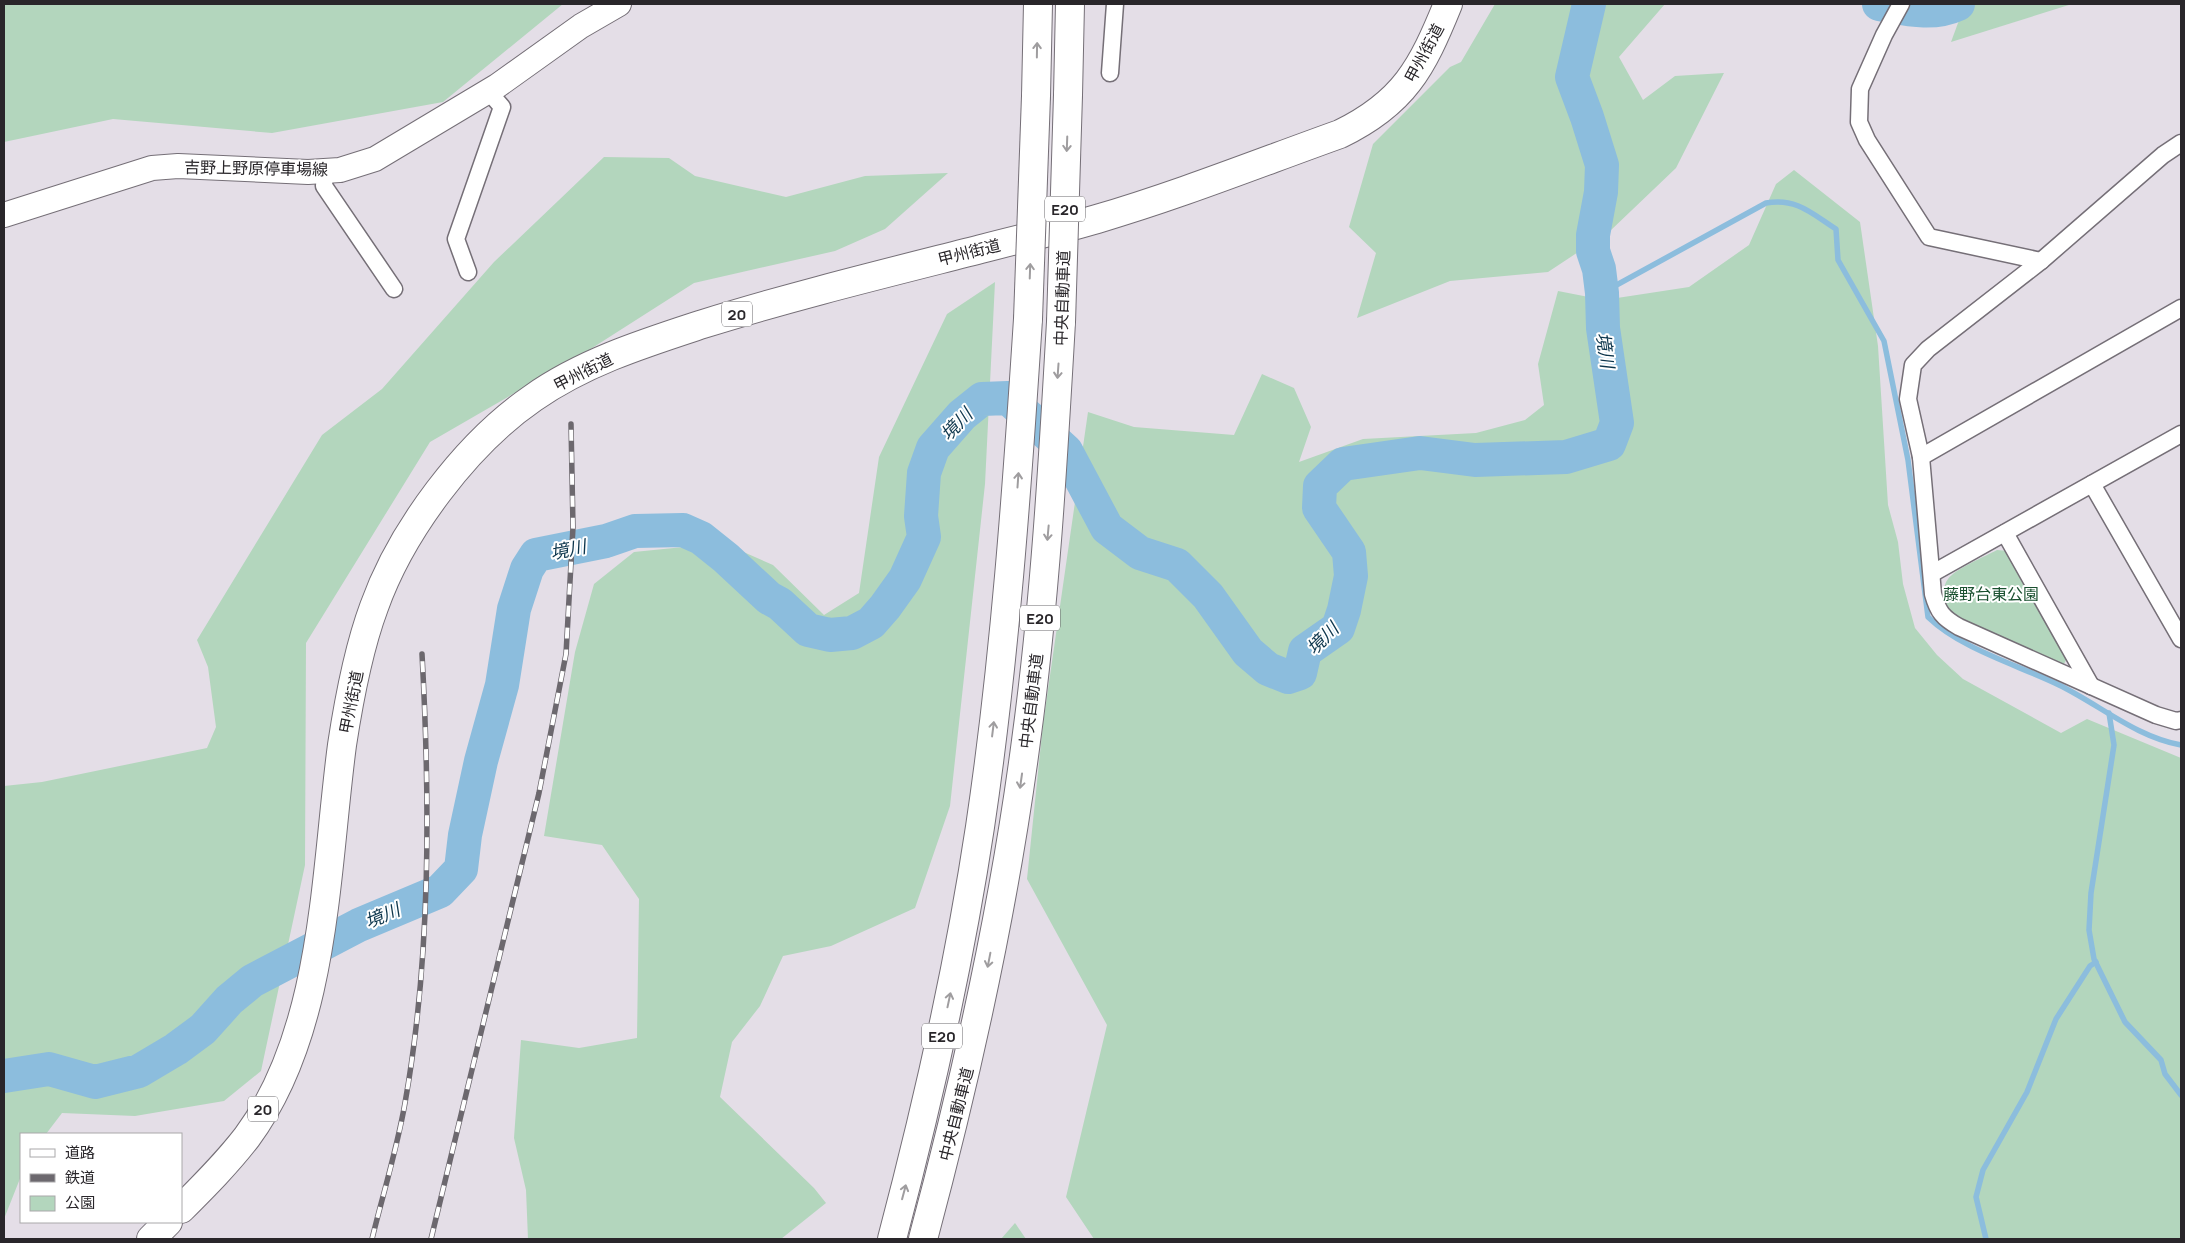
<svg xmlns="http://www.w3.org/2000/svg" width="2185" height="1243" viewBox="0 0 2185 1243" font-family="Manrope,'Noto Sans JP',sans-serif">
<rect width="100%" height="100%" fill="#e4dee7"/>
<g fill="#b3d6bd">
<path d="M 4,4 L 563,4 L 443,102 L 272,133 L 113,119 L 4,142 Z"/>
<path d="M 1495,4 L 1665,4 L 1619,57 L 1643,100 L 1675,76 L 1724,73 L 1676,168 L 1610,231 L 1548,272 L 1450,281 L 1357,318 L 1376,253 L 1349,227 L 1373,144 L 1450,67 L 1461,62 Z"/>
<path d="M 1965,4 L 2072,4 L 1951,42 Z"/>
<path d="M 604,157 L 669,158 L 695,176 L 786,197 L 865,176 L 948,173 L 885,229 L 835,251 L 694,283 L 589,350 L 430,442 L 306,643 L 305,865 L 261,1071 L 224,1101 L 135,1116 L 62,1113 L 46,1134 L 21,1134 L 21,1176 L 4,1219 L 4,786 L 42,782 L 207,748 L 216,727 L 208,667 L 197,640 L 322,435 L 382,389 L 494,262 Z"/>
<path d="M 1794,170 L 1860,222 L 1878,346 L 1888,505 L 1898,542 L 1903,584 L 1915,628 L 1937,655 L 1963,679 L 2061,733 L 2087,719 L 2181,758 L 2181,1239 L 1094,1239 L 1066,1197 L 1107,1025 L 1027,879 L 1043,724 L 1088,412 L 1134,427 L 1234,435 L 1262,374 L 1294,388 L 1311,427 L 1299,462 L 1363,439 L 1476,433 L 1525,420 L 1544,405 L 1538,364 L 1558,291 L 1604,300 L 1689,287 L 1749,245 L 1776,184 Z"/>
<path d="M 995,282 L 985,484 L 950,806 L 915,908 L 831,946 L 783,956 L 760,1006 L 732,1042 L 720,1097 L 814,1188 L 826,1203 L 781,1239 L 528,1239 L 526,1190 L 514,1138 L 521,1040 L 579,1048 L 637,1038 L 639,899 L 602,845 L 544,836 L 575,652 L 594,584 L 634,552 L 723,543 L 773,565 L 824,615 L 859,593 L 879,457 L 947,314 Z"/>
<path d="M 1997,550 L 2008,551 L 2068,656 L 2064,664 C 2043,655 1961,626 1950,611 C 1943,602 1941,588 1948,579 C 1955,569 1986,556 1997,550 Z"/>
<path d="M 1015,1223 L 1026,1239 L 1001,1239 Z"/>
</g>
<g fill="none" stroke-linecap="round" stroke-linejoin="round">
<g stroke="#8cbddd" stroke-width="5.5">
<path d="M 1602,293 L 1766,203 C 1797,198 1811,213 1836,229 L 1838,260 L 1884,341 L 1908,460 L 1928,617 C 1961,649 2018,665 2059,685 C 2100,705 2136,737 2181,745"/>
<path d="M 2109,713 L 2114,745 L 2091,893 L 2089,930 L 2094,959 L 2125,1022 L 2161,1060 L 2165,1074 L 2181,1095"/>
<path d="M 1986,1239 L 1976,1197 L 1983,1170 L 2027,1092 L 2056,1019 L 2090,966 L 2096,962"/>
</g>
<g stroke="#8cbddd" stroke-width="34">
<path d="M 1879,4 C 1907,9 1932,16 1958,4"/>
<path d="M 4,1076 L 49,1069 L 95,1082 L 139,1071 L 176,1049 L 203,1029 L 229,1000 L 252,981 L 359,925 L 440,891 L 461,869 L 465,835 L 481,761 L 502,685 L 514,609 L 527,569 L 536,555 L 606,541 L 635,531 L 683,530 L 701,538 L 726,558 L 769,598 L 780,604 L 808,630 L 830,635 L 852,633 L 871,623 L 885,607 L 905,579 L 924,537 L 921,516 L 924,473 L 933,448 L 962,415 L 982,399 L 1008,398 L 1066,451 L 1107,528 L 1140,553 L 1177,565 L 1208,596 L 1248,652 L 1268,669 L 1288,677 L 1300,673 L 1305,651 L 1338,628 L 1344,610 L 1351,576 L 1349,552 L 1319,508 L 1320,486 L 1343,464 L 1420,453 L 1475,460 L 1566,457 L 1609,444 L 1617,423 L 1603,328 L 1602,293 L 1599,269 L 1593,251 L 1593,235 L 1601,192 L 1602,165 L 1587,117 L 1572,77 L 1589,4"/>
</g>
<g stroke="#756f77" stroke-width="19">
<g id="minor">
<path d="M 1901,4 L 1884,35 L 1860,89 L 1859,122 L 1867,140 L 1929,237 L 2041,261"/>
<path d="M 1110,73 L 1115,4"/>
<path d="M 2181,143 L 2163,155 L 2041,261 L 1928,349 L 1913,365 L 1908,399 L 1921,457 L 1933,594 C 1938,612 1943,618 1959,627 L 2156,715 L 2176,721 L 2181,720"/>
<path d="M 325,171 L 324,186 L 394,289"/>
<path d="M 468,272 L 456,239 L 502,107 L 489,92"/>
<path d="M 1921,457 L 2181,308"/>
<path d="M 2092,484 L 2181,639"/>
<path d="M 2005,533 L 2091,686"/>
<path d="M 1933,573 L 2181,434"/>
</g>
</g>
<g stroke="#756f77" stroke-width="26">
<path id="secondary" d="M 4,215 L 152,168 L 178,166 L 308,172 L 340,170 L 375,159 L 497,86 L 581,26 L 619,4"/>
</g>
<g stroke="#756f77" stroke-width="30">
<g id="trunk">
<path d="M 181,1209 C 204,1186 227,1163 247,1137 C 326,1030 325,873 342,745 C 349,699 358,650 374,607 C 401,531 466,444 533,398 C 584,362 645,343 703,324 C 796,295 891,272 985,248 C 1023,238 1060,230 1097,219 C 1179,195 1259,163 1340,134 C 1404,103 1422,68 1448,4"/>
<path d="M 151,1239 L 168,1222"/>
</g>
</g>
<g stroke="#756f77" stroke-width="30">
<g id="motorway">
<path d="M 1068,95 L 1070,4"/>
<path d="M 1036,96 L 1038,4"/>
<path d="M 892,1239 C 928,1103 959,966 980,827 C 1005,659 1017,489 1028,319"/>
<path d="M 923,1239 C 967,1075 1004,909 1026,741 C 1045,602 1053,462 1061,322"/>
</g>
</g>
<use href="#minor" stroke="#fff" stroke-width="16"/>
<use href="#secondary" stroke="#fff" stroke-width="24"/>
<use href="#trunk" stroke="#fff" stroke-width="28"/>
<use href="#motorway" stroke="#fff" stroke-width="28"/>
<g stroke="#6c686e" stroke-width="5.5">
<g id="rail">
<path d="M 372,1239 C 383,1194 397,1149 405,1103 C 431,957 430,801 422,654"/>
<path d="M 431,1239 L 539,793 L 566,654 L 573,527 L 571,424"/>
</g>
</g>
<use href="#rail" stroke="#fff" stroke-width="4" stroke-dasharray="11" stroke-linecap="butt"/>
<g stroke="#756f77" stroke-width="30" stroke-linecap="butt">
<g id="motorway-bridge">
<path d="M 1028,319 L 1036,96"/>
<path d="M 1061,322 L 1068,95"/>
</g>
</g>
<use href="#motorway-bridge" stroke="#fff" stroke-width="28"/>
</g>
<defs><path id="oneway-shaft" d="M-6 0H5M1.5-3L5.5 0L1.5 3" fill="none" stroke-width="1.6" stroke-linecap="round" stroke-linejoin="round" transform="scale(1.25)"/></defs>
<g stroke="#9f9d9f">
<use href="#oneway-shaft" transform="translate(1037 50) rotate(-89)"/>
<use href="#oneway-shaft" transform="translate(1067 144) rotate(92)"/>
<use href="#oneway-shaft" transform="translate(1030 271) rotate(-88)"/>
<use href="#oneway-shaft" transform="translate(1058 371) rotate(94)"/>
<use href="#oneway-shaft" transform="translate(1018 480) rotate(-86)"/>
<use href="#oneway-shaft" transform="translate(1048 533) rotate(95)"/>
<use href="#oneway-shaft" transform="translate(993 729) rotate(-83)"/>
<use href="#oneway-shaft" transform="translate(1021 781) rotate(98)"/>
<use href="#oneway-shaft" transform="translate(989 960) rotate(101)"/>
<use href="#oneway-shaft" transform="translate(949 1000) rotate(-78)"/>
<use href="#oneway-shaft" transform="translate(904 1192) rotate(-75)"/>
</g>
<g text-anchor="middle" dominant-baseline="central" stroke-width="4" stroke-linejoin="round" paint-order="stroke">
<g fill="#fff" stroke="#69676a" stroke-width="1">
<rect x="1045" y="196.5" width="40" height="25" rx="4"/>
<rect x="722" y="301.5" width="30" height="25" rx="4"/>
<rect x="1020" y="605.5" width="40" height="25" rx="4"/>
<rect x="922" y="1023.5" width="40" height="25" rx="4"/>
<rect x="248" y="1096.5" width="30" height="25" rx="4"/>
</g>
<g font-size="15" font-weight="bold" fill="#29262a">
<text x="1065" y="209">E20</text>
<text x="737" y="314">20</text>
<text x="1040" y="618">E20</text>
<text x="942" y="1036">E20</text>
<text x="263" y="1109">20</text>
</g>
<g font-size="16" fill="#29262a" stroke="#fff">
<text transform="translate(1424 53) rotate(-62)">甲州街道</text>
<text transform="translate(256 168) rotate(1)">吉野上野原停車場線</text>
<text transform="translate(969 252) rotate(-14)">甲州街道</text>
<text transform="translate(1062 298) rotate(-88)">中央自動車道</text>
<text transform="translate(583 372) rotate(-27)">甲州街道</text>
<text transform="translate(1031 701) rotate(-83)">中央自動車道</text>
<text transform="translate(351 702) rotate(-79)">甲州街道</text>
<text transform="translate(956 1114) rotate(-76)">中央自動車道</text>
</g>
<g font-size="16" fill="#19502f" stroke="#fff">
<text x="1991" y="594">藤野台東公園</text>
</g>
<g font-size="18" font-style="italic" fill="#0c354c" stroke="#fff">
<text transform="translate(1606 350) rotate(82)">境川</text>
<text transform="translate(956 424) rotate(-46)">境川</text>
<text transform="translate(568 549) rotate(-11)">境川</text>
<text transform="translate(1322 638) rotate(-45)">境川</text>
<text transform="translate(382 915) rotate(-23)">境川</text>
</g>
</g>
<rect width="2185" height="1243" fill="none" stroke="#29262a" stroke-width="10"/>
<rect x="20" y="1133" width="162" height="90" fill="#ffffff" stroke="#a9a8aa"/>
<rect x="30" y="1149" width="25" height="8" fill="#ffffff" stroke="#a9a8aa"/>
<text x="65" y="1158" font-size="15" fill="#29262a">道路</text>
<rect x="30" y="1174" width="25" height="8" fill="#6c686e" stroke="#a9a8aa"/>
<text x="65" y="1183" font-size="15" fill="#29262a">鉄道</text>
<rect x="30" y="1196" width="25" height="15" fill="#b3d6bd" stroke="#a9a8aa"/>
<text x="65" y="1208" font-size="15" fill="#29262a">公園</text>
</svg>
